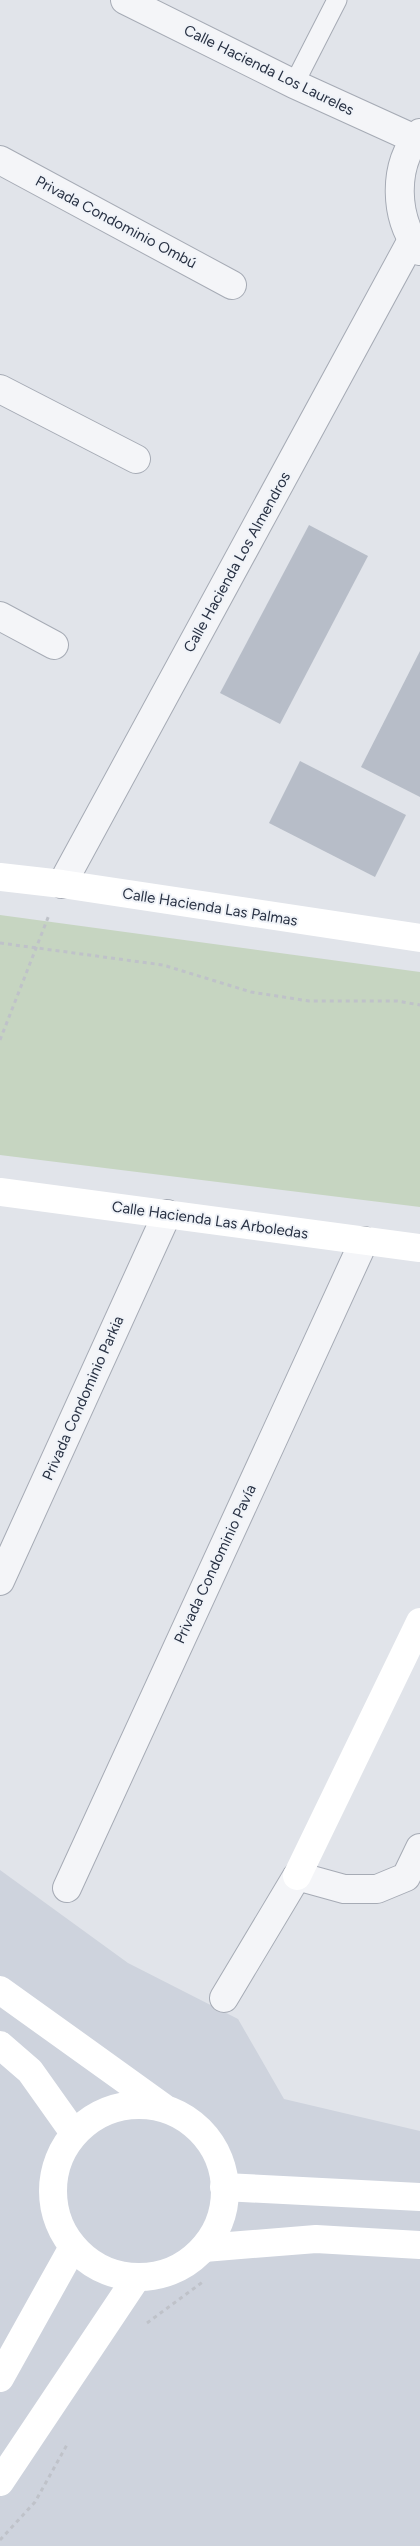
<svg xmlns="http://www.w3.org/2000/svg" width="420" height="2546" viewBox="0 0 420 2546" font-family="Figtree,sans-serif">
<rect width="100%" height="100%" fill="#e1e4ea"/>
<path fill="#ced3dd" d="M 0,1870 L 128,1963 L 238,2019 L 284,2099 L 420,2131 L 420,2546 L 0,2546 Z"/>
<path fill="#c6d5c1" d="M 0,915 L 420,972 L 420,1207 L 0,1155 Z"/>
<g fill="#b7bdc8">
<path d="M 309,525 L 368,556 L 280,724 L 220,693 Z"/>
<path d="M 420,651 L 420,797 L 361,767 Z"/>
<path d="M 300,761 L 406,815 L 375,877 L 269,823 Z"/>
</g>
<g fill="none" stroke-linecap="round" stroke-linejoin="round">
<g stroke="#a6abb5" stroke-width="21">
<path id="lane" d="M 294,84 L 337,0"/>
</g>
<g stroke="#a6abb5" stroke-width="30">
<g id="street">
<path d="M 125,0 L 294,84 L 415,139"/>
<path d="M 420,133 C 392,166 394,218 420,251"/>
<path d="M 0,160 L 232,285"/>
<path d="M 0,389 L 136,459"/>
<path d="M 0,616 L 54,645"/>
<path d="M 62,884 L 412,240"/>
<path d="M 0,1581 L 167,1214"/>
<path d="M 67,1888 L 364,1241"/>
<path d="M 224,1998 L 297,1876 L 344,1889 L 377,1889 L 406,1877 L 420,1848"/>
</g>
</g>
<g stroke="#bfc2c9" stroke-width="3" stroke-dasharray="4 4" stroke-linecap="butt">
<path d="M 0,943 L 163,965 L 251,992 L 309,1001 L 397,1001 L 420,1005"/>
<path d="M 0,1040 L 49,915"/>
<path d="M 147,2323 L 204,2281"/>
<path d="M 0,2540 L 35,2502 L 68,2443"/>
</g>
<use href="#lane" stroke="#f4f5f8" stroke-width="19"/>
<use href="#street" stroke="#f4f5f8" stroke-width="28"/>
<g stroke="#fff" stroke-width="28">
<path d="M 0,877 L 62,884 L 420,938"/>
<path d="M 0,1192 L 420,1248"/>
<path d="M 297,1876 L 420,1622"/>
<path d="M 0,1990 L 163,2107"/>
<path d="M 0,2045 L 30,2071 L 74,2133"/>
<circle cx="139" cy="2191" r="86"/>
<path d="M 224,2187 L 420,2197"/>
<path d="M 204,2248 L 316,2239 L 420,2245"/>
<path d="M 0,2378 L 73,2247"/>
<path d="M 0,2482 L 137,2277"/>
</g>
</g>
<g text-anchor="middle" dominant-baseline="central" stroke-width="4" stroke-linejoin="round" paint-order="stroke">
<g font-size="15" fill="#283143" stroke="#f0f3f8">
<text transform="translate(269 70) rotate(26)">Calle Hacienda Los Laureles</text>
<text transform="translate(116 222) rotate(28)">Privada Condominio Ombú</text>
<text transform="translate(237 562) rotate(-61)">Calle Hacienda Los Almendros</text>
<text transform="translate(210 907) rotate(9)">Calle Hacienda Las Palmas</text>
<text transform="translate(210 1220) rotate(8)">Calle Hacienda Las Arboledas</text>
<text transform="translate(83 1398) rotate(-66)">Privada Condominio Parkia</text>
<text transform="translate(215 1564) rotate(-65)">Privada Condominio Pavía</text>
</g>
</g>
</svg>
